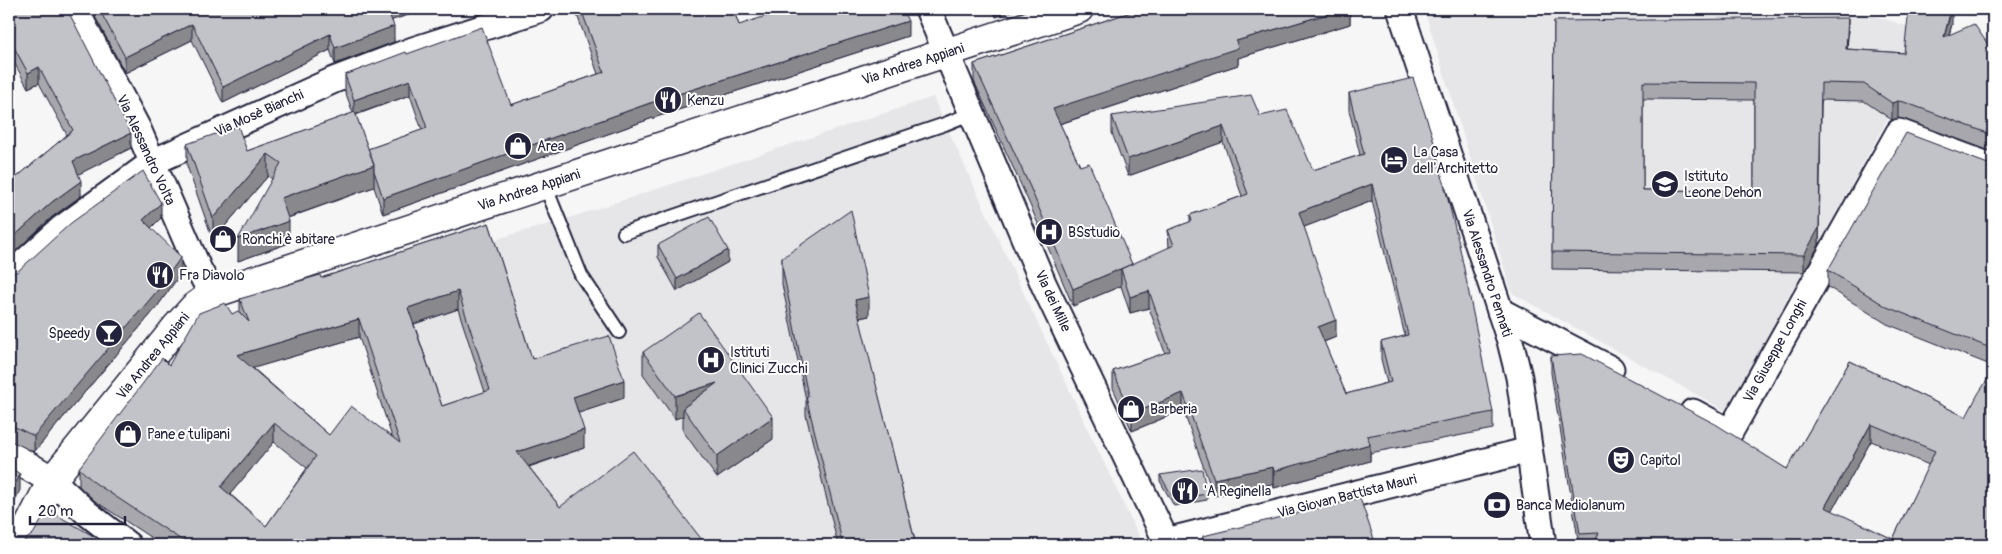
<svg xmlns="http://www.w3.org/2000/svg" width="2002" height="554" viewBox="0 0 2002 554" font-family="Pangolin,sans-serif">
<rect width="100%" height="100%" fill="#f6f6f7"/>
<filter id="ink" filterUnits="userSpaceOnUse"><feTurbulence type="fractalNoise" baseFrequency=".02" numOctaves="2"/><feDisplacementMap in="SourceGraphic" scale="10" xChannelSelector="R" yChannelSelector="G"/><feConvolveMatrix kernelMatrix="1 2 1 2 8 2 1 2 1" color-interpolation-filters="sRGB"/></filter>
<g filter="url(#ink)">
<g fill="#e6e6e9">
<path d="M 1424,9 L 1851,9 L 1907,26 L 1912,69 L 1884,126 L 1726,411 L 1512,293 Z"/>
<path d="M 933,97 L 1022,290 L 1143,545 L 488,545 L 399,439 L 390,433 L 344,289 L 489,241 L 560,221 Z"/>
</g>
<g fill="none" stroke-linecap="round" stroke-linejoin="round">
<g stroke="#22223b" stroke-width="16">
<g id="lane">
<path d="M 545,185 L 581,275 L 619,332"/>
<path d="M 624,233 L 945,124 L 972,113"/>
</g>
</g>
<g stroke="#22223b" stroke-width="29">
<g id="street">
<path d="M 75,9 L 138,129 L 199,270 L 212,294"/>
<path d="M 928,9 L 1044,285 L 1168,545"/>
<path d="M 1400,9 L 1510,341 L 1519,377 L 1543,545"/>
<path d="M 9,276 L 62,228 L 153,162 L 334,80 L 413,50 L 541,9"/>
<path d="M 1500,311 L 1611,369"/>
<path d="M 1693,412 L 1730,432 L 1899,132 L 1993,167"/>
<path d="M 52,480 L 87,513 L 128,545"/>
<path d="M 1166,541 L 1529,450"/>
</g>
</g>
<g stroke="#22223b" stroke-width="31">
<g id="secondary">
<path d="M 9,455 L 52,480"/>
<path d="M 19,545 L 52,480 L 177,326 L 194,307 L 212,294 L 1079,9"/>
</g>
</g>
<use href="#lane" stroke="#fff" stroke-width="12"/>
<use href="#street" stroke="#fff" stroke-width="25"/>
<use href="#secondary" stroke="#fff" stroke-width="28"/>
</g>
<g fill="#a7a7ad" stroke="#22223b" fill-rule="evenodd">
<path d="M 9,9 L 131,148 L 78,174 L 81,196 L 52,217 L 9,257 L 9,179 L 11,182 L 67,135 L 39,83 L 28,88 L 9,53 Z"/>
<path d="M 91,9 L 427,9 L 392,20 L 394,42 L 335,64 L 330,50 L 223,103 L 192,40 L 125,73 Z"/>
<path d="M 575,9 L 733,9 L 739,25 L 908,36 L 650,119 L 383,214 L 374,187 L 288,218 L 289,243 L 238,261 L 272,179 L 268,176 L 213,240 L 187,166 L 187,144 L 247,151 L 353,113 L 345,91 L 345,75 L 407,54 L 511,105 L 598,74 ZM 410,95 L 422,130 L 368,149 L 356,115 Z"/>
<path d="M 993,9 L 1018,9 L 996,17 Z"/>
<path d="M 1140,9 L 1360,9 L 1350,12 L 1350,24 L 1238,58 L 1238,65 L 1060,124 L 1080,166 L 1132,265 L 1169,248 L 1168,230 L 1190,222 L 1190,215 L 1242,196 L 1223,142 L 1128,176 L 1112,133 L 1112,116 L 1260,116 L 1313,170 L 1360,155 L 1349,110 L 1349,93 L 1493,412 L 1493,429 L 1370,453 L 1370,461 L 1274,488 L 1273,484 L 1214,496 L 1183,410 L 1132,431 L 1113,388 L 1113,371 L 1165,353 L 1149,308 L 1130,313 L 1121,286 L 1073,306 L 1030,205 L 974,81 L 974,64 ZM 1372,201 L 1405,336 L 1381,342 L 1381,359 L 1387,383 L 1346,394 L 1324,342 L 1336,337 L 1304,227 Z"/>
<path d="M 1554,21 L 1848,35 L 1847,49 L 1904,53 L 1952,24 L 1949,35 L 1987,43 L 1993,40 L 1993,152 L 1904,119 L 1898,118 L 1892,120 L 1864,101 L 1821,100 L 1819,245 L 1804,272 L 1552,269 ZM 1643,99 L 1754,100 L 1754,191 L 1643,190 Z"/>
<path d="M 1988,164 L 1993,164 L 1993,366 L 1887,324 L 1828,287 L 1828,270 Z"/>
<path d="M 161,218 L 151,228 L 181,273 L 157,307 L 34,452 L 9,440 L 9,274 L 12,274 Z"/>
<path d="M 489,223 L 532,359 L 624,398 L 578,413 L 584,448 L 529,467 L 560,507 L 706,545 L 162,545 L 95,501 L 79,486 L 79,468 L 169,365 L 232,314 L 240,314 L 240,299 L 321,278 ZM 458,309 L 485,392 L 442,406 L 414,324 ZM 359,337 L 392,437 L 329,435 L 253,368 ZM 274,442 L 307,468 L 266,526 L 230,494 Z"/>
<path d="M 658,245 L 728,262 L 677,291 L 658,257 Z"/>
<path d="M 782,258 L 869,316 L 859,318 L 916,545 L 838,545 L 806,415 L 806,400 L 782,284 Z"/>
<path d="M 643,352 L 773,439 L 717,478 L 683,431 L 683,416 L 675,419 L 643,374 Z"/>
<path d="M 1551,356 L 1787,469 L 1850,361 L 1966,417 L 1993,545 L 1579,545 L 1551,373 ZM 1871,441 L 1929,465 L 1893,539 L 1832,511 Z"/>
<path d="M 1160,475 L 1207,494 L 1207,500 L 1174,506 L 1160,481 Z"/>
</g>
<g fill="#88888d" stroke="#22223b">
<path d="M 386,9 L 427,9 L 386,22 Z"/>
<path d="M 996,9 L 1018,9 L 996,17 Z"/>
<path d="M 1344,9 L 1360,9 L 1350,12 L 1350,24 L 1238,58 L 1238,65 L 1053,126 L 1053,109 L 1236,41 Z"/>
<path d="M 1952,9 L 1952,24 L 1944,54 L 1944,37 Z"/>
<path d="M 1848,18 L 1848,35 L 1846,66 L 1846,49 Z"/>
<path d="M 908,21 L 908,36 L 650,119 L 383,214 L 383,198 L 650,103 Z"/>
<path d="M 192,24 L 192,40 L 125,73 L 125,57 Z"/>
<path d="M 394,26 L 394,42 L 335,64 L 335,48 Z"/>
<path d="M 330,34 L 330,50 L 223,103 L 223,87 Z"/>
<path d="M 39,67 L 39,83 L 28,88 L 28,73 Z"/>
<path d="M 410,80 L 410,95 L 354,115 L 354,100 Z"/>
<path d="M 1821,100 L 1819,245 L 1804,272 L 1804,255 Z"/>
<path d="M 1898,101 L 1898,118 L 1892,120 L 1892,103 Z"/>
<path d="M 1223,126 L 1223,142 L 1128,176 L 1128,159 Z"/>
<path d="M 131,133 L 131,148 L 73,177 L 73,161 Z"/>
<path d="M 268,154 L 268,176 L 213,240 L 213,218 Z"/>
<path d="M 374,165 L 374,187 L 281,220 L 281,198 Z"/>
<path d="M 81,181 L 81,196 L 52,217 L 9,257 L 9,241 L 52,202 Z"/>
<path d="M 1372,184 L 1372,201 L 1299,229 L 1299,212 Z"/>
<path d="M 161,203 L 161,218 L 143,236 L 143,220 Z"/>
<path d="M 289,221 L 289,243 L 238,261 L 238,239 Z"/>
<path d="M 728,250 L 728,262 L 677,291 L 677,279 Z"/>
<path d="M 181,257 L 181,273 L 157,307 L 34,452 L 34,436 Z"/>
<path d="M 1132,264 L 1121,269 L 1121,286 L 1073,306 L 1073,289 Z"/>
<path d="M 458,291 L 458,309 L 408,326 L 408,308 Z"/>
<path d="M 1149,291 L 1149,308 L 1130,313 L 1130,297 Z"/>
<path d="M 869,297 L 869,316 L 855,319 L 855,300 Z"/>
<path d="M 359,319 L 359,337 L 237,373 L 237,355 Z"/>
<path d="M 1336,320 L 1336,337 L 1318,344 L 1318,327 Z"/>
<path d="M 624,380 L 624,398 L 573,415 L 573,397 Z"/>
<path d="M 717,383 L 683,408 L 683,416 L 675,419 L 675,396 Z"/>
<path d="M 1183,393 L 1183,410 L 1132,431 L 1132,414 Z"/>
<path d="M 773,417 L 773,439 L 717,478 L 717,456 Z"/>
<path d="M 274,423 L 274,442 L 221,505 L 221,487 Z"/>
<path d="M 9,424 L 10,424 L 10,439 L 9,440 Z"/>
<path d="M 1871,424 L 1871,441 L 1825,524 L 1825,507 Z"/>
<path d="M 584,430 L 584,448 L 517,470 L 517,452 Z"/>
<path d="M 1370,444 L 1370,461 L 1274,488 L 1274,471 Z"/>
<path d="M 14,460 L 14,476 L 9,482 L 9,466 Z"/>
<path d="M 1273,467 L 1273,484 L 1214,496 L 1214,479 Z"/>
<path d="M 20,474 L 20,490 L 9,514 L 9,498 Z"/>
</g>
<g fill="#c2c2c9" stroke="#22223b" fill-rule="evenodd">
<path d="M 9,9 L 67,9 L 131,133 L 73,161 L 81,181 L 52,202 L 9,241 L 9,179 L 11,182 L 73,130 L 39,67 L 28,73 L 9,38 Z"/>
<path d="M 99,9 L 387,9 L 394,26 L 335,48 L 330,34 L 223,87 L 192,24 L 125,57 Z"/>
<path d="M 581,9 L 733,9 L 739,25 L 787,9 L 902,9 L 908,21 L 650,103 L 383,198 L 374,171 L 374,165 L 368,149 L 427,128 L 410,80 L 354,100 L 345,75 L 406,52 L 407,54 L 482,27 L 511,105 L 604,72 Z"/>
<path d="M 1140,9 L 1344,9 L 1236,41 L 1238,48 L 1053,109 L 1080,166 L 1089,163 L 1132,264 L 1073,289 L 1030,187 L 974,64 Z"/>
<path d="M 1909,9 L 1951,9 L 1944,37 L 1974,24 L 1987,43 L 1993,40 L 1993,135 L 1904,102 L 1898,101 L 1892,103 L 1864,84 L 1821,83 L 1819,228 L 1804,255 L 1552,252 L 1554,21 L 1848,18 L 1846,49 L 1904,53 ZM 1643,82 L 1754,83 L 1754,191 L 1643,190 Z"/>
<path d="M 1413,78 L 1432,135 L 1459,244 L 1493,412 L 1367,436 L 1370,444 L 1274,471 L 1273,467 L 1214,479 L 1183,393 L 1132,414 L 1113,371 L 1170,351 L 1149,291 L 1130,297 L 1121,269 L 1174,245 L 1168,230 L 1192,221 L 1190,215 L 1248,194 L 1223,126 L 1128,159 L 1112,116 L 1251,95 L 1260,116 L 1287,110 L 1313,170 L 1364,154 L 1349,93 ZM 1372,184 L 1408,335 L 1381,342 L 1391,382 L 1346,394 L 1318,327 L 1336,320 L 1299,212 Z"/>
<path d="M 355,112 L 374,165 L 281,198 L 289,221 L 238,239 L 281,163 L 268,154 L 213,218 L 187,144 L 238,126 L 247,151 Z"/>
<path d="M 1906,133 L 1988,164 L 1993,164 L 1993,349 L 1887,307 L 1828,270 Z"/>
<path d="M 143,171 L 161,203 L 143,220 L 181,257 L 157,291 L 34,436 L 9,424 L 9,274 L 12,274 L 18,271 L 71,223 Z"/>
<path d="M 851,210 L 869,297 L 855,300 L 916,545 L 843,545 L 806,397 L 808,396 L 782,266 L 782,258 Z"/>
<path d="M 709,217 L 728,250 L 677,279 L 658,245 Z"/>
<path d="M 489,223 L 532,359 L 609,336 L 624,380 L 573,397 L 584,430 L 517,452 L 560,507 L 633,451 L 706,545 L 189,545 L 95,483 L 79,468 L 162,358 L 169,365 L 199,313 L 225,303 L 232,314 L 238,311 L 249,322 L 240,299 L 320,275 L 321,278 ZM 458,291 L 490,390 L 442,406 L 408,308 ZM 359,319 L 400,443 L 351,406 L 329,435 L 237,355 ZM 274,423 L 316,456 L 266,526 L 221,487 Z"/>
<path d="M 699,313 L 773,417 L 717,456 L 683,408 L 717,383 L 675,396 L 643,352 Z"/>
<path d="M 1582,354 L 1717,425 L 1787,469 L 1850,361 L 1966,417 L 1978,394 L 1993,371 L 1993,545 L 1593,545 L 1599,533 L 1580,534 L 1551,356 ZM 1871,424 L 1935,451 L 1893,539 L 1825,507 Z"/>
<path d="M 9,457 L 14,460 L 9,466 Z"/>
<path d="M 9,467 L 20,474 L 9,498 Z"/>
<path d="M 1202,469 L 1207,494 L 1174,499 L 1160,475 Z"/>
<path d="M 1360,498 L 1376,545 L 1200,545 L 1203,536 Z"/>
<path d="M 48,510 L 109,545 L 21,545 L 24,541 L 33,534 Z"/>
</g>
</g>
<defs>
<g id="restaurant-disc" transform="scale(1.4375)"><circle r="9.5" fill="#22223b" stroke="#fff"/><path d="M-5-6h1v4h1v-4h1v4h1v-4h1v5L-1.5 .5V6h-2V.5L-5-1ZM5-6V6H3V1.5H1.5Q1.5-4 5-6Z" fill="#fff"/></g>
<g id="shop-disc" transform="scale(1.4375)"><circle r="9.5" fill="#22223b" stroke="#fff"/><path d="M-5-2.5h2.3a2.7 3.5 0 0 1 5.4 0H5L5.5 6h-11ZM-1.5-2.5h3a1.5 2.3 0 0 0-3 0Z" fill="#fff"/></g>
<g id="hotel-disc" transform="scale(1.4375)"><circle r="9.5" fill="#22223b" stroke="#fff"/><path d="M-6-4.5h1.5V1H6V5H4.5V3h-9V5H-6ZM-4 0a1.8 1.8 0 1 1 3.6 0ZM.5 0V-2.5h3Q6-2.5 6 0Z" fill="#fff"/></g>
<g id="school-disc" transform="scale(1.4375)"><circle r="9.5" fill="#22223b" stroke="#fff"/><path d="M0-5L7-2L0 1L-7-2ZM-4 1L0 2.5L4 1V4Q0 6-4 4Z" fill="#fff"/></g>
<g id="hospital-disc" transform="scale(1.4375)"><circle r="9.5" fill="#22223b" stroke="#fff"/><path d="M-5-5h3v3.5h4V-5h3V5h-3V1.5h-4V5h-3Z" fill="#fff"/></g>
<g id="bar-disc" transform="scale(1.4375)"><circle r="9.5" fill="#22223b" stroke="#fff"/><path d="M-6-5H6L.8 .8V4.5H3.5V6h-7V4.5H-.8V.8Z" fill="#fff"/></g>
<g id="theatre-disc" transform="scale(1.4375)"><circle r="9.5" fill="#22223b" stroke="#fff"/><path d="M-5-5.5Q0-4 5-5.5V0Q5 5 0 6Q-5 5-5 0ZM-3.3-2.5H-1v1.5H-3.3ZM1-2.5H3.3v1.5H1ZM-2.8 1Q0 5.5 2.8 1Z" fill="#fff"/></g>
<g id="bank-disc" transform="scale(1.4375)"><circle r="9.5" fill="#22223b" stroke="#fff"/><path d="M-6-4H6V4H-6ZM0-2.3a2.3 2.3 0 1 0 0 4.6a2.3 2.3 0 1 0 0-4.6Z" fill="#fff"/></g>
</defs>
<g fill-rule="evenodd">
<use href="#restaurant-disc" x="668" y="100"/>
<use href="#shop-disc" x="518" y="146"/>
<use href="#hotel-disc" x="1394" y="160"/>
<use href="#school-disc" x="1665" y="184"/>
<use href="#hospital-disc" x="1049" y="232"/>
<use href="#shop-disc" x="223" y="239"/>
<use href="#restaurant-disc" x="160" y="275"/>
<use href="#bar-disc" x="109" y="333"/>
<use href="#hospital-disc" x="711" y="360"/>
<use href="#shop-disc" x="1131" y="409"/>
<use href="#shop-disc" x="128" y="434"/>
<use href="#theatre-disc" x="1621" y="460"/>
<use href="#restaurant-disc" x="1185" y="491"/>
<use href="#bank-disc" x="1497" y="505"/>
</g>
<g text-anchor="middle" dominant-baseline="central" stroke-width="4" stroke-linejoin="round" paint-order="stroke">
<g font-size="14" fill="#22223b" stroke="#fff">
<text transform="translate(913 64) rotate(-18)">Via Andrea Appiani</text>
<text transform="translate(259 113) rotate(-24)">Via Mosè Bianchi</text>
<text transform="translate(146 150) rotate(65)">Via Alessandro Volta</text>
<text transform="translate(529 190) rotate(-18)">Via Andrea Appiani</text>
<text transform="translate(1487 273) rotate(72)">Via Alessandro Pennati</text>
<text transform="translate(1053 301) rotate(65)">Via dei Mille</text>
<text transform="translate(1775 351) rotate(-61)">Via Giuseppe Longhi</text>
<text transform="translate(153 356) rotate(-51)">Via Andrea Appiani</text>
<text transform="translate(1347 496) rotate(-14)">Via Giovan Battista Mauri</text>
</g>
<g font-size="14" fill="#22223b" stroke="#fff" text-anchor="start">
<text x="687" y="100">Kenzu</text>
<text x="537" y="146">Area</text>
<text x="1413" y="152">La Casa<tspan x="1413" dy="16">dell'Architetto</tspan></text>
<text x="1684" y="176">Istituto<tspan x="1684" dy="16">Leone Dehon</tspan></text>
<text x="1068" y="232">BSstudio</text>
<text x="242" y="239">Ronchi è abitare</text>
<text x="179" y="275">Fra Diavolo</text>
<text x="90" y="333" text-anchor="end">Speedy</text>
<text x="730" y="352">Istituti<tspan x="730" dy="16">Clinici Zucchi</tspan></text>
<text x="1150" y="409">Barberia</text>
<text x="147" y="434">Pane e tulipani</text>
<text x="1640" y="460">Capitol</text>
<text x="1204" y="491">'A Reginella</text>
<text x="1516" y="505">Banca Mediolanum</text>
</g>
</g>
<rect width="2002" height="554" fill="none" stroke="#fff" stroke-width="30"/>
<rect x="15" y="15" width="1972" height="524" fill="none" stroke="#22223b" stroke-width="2" filter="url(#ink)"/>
<path d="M30 516v8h95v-8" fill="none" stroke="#22223b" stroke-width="2.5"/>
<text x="38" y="516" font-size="15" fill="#22223b" stroke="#ffffff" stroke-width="4" paint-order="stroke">20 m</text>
</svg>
